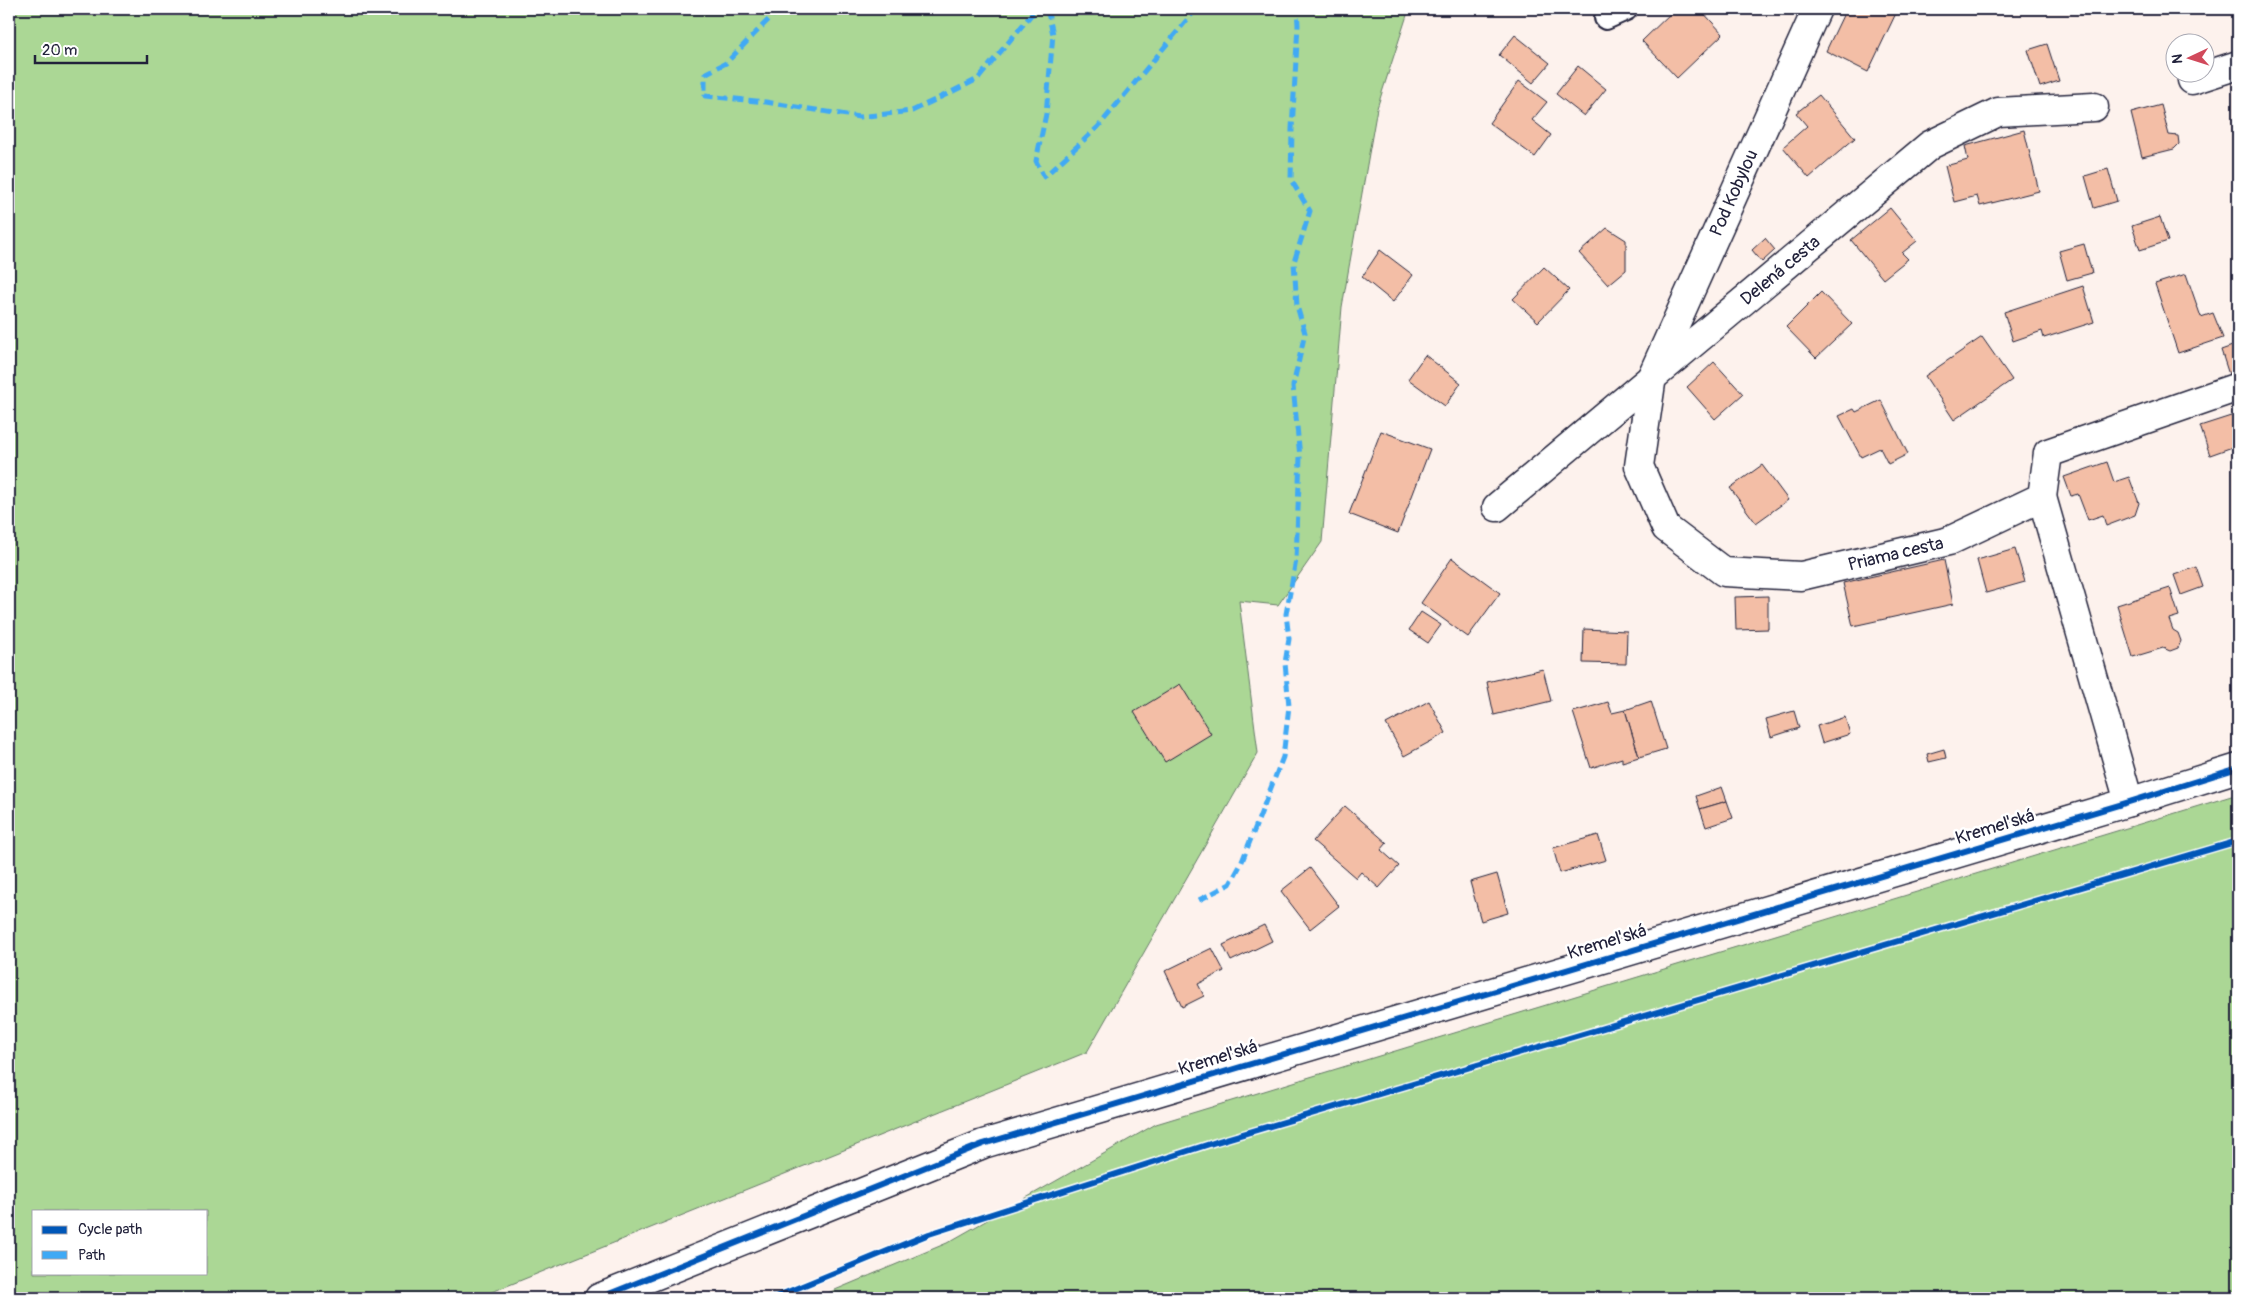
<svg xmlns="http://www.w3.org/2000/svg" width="2247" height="1307" viewBox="0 0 2247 1307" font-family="Pangolin,sans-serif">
<rect width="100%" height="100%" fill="#fdf2ed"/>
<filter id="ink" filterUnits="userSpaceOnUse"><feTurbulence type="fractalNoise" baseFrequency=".02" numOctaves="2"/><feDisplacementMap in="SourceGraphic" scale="10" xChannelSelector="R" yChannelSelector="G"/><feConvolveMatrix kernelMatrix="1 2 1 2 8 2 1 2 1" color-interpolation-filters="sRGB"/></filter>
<g filter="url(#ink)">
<g fill="#abd795" stroke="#667c68" fill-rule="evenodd">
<path d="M 9,9 L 1409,9 L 1377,108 L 1342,307 L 1322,542 L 1278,605 L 1239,601 L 1258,753 L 1087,1052 L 482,1296 L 481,1298 L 9,1298 ZM 34,1211 L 206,1211 L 206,1273 L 34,1273 Z"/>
<path d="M 2238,794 L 2238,1298 L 816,1298 L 947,1243 L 1156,1124 Z"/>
</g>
<g fill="#f3bea6" stroke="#22223b">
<path d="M 1675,9 L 1700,9 L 1723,34 L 1677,78 L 1642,41 Z"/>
<path d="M 1846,9 L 1898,9 L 1868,72 L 1826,51 Z"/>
<path d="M 1515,35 L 1550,63 L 1533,83 L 1499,55 Z"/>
<path d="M 2047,44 L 2059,81 L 2040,87 L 2028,50 Z"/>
<path d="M 1578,66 L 1606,89 L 1584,116 L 1556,94 Z"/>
<path d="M 1519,81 L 1547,102 L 1532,120 L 1551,135 L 1535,157 L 1489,123 Z"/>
<path d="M 1819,95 L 1855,138 L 1809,178 L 1783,147 L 1807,126 L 1796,113 Z"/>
<path d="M 2161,105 L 2169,135 L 2178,136 L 2179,144 L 2174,149 L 2142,157 L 2131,113 Z"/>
<path d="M 2024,130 L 2039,191 L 1980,206 L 1977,196 L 1954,202 L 1945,166 L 1968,160 L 1965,146 Z"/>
<path d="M 2108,169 L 2117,201 L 2094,208 L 2085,176 Z"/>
<path d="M 1890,208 L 1917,241 L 1902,253 L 1908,259 L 1883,279 L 1851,240 Z"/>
<path d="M 2160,217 L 2168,241 L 2140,250 L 2132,226 Z"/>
<path d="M 1607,228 L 1626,240 L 1626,270 L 1608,285 L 1579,253 Z"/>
<path d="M 1765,238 L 1775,250 L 1762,262 L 1752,250 Z"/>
<path d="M 2084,244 L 2092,273 L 2067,280 L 2059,251 Z"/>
<path d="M 1380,250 L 1413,275 L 1393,302 L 1362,277 Z"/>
<path d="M 1544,267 L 1569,290 L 1538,322 L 1513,299 Z"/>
<path d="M 2186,274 L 2201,317 L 2213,313 L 2223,338 L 2178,353 L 2155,284 Z"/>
<path d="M 2083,286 L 2094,322 L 2044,338 L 2042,331 L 2013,341 L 2004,312 Z"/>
<path d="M 1821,292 L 1852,324 L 1816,358 L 1786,327 Z"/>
<path d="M 1982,337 L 2012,380 L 1954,420 L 1925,376 Z"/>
<path d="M 2238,344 L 2238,379 L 2231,381 L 2221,350 Z"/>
<path d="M 1425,355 L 1461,383 L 1445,406 L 1408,379 Z"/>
<path d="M 1714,362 L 1743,394 L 1715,419 L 1687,387 Z"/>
<path d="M 1881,400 L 1908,454 L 1888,464 L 1880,448 L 1861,457 L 1839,416 L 1854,409 L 1856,412 Z"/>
<path d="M 2234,415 L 2238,429 L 2238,445 L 2210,455 L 2200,426 Z"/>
<path d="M 1381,431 L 1430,449 L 1398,533 L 1349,514 Z"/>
<path d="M 2107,462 L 2114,482 L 2129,477 L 2139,503 L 2135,515 L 2106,526 L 2103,515 L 2088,520 L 2078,494 L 2071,496 L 2064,477 Z"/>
<path d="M 1762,465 L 1788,500 L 1756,523 L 1730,488 Z"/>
<path d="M 2015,549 L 2025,582 L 1986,593 L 1977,560 Z"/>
<path d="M 1452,558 L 1500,593 L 1468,637 L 1421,603 Z"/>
<path d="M 1944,560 L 1953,604 L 1853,626 L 1843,583 Z"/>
<path d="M 2196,567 L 2203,587 L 2181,595 L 2174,575 Z"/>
<path d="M 2170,588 L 2179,616 L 2169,619 L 2173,630 L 2178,633 L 2181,641 L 2178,648 L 2170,651 L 2163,648 L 2133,657 L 2117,605 Z"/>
<path d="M 1768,596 L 1768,629 L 1736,630 L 1735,597 Z"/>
<path d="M 1421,612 L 1441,625 L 1428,643 L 1409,630 Z"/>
<path d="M 1584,629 L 1627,631 L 1626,664 L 1583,663 Z"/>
<path d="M 1543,669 L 1551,701 L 1494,715 L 1487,682 Z"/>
<path d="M 1180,684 L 1211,734 L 1165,762 L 1134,712 Z"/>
<path d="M 1429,701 L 1446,733 L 1404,756 L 1386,724 Z"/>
<path d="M 1651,701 L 1666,749 L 1639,757 L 1625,710 Z"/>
<path d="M 1608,702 L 1612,713 L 1625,710 L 1639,757 L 1622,762 L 1622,758 L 1591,768 L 1573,712 Z"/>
<path d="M 1794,711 L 1799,728 L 1771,737 L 1766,719 Z"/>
<path d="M 1845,717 L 1850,734 L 1822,743 L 1817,726 Z"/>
<path d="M 1944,749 L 1946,758 L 1929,762 L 1927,754 Z"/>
<path d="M 1722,787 L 1727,801 L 1700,809 L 1696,796 Z"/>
<path d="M 1727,801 L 1733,818 L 1706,827 L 1700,809 Z"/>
<path d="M 1345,806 L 1387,843 L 1381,850 L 1399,866 L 1379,888 L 1361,872 L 1356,878 L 1313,841 Z"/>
<path d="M 1598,835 L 1606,860 L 1560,873 L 1553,848 Z"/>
<path d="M 1310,868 L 1339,906 L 1310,929 L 1281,891 Z"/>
<path d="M 1497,874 L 1508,913 L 1481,921 L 1470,882 Z"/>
<path d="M 1264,925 L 1272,941 L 1231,961 L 1223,945 Z"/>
<path d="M 1212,948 L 1224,971 L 1198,984 L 1204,996 L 1182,1007 L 1165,971 Z"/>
</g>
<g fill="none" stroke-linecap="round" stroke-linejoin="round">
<g stroke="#22223b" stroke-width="26">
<path id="lane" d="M 1606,18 L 1626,9"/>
</g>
<g stroke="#22223b" stroke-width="31">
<g id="street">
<path id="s1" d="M 1817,9 L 1652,376 L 1639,466 L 1666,528 L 1724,572 L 1801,576 L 1949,541 L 2042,497 L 2048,453 L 2238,387"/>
<path d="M 2192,80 L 2238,65"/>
<path d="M 2042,497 L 2129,802"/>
<path id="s2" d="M 1497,507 L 1930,145 L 1998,112 L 2094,107"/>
</g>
</g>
<g stroke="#22223b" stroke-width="31">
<path id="secondary" d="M 599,1298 L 983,1144 L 2129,802 L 2238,768"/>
</g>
<use href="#lane" stroke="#fff" stroke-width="22"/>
<use href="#street" stroke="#fff" stroke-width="28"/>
<use href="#secondary" stroke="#fff" stroke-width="28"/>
<g stroke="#3fa9f5" stroke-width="5" stroke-dasharray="10 5" stroke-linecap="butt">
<path d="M 779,9 L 726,63 L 705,74 L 705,96 L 766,102 L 859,117 L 912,111 L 978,79 L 1031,15 L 1044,9"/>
<path d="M 1047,9 L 1053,34 L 1046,114 L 1036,161 L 1044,177 L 1098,127 L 1196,9"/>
<path d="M 1199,900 L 1230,884 L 1241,864 L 1283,757 L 1289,706 L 1285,663 L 1289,639 L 1286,614 L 1296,560 L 1300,457 L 1293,386 L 1305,333 L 1297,306 L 1294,262 L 1310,211 L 1291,180 L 1292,129 L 1298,25 L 1297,9"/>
</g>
<g stroke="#fff" stroke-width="9">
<g id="cycleway">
<path d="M 599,1298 L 983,1144 L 2129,802 L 2238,768"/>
<path d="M 773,1298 L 929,1234 L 1216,1142 L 2238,841"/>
</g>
</g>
<use href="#cycleway" stroke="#0057b8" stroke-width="6"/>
</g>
</g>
<g text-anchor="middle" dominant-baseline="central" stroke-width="5" stroke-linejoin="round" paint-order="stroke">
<g font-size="18" fill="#22223b" stroke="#fff">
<text transform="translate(1734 193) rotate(-66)">Pod Kobylou</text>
<text stroke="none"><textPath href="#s2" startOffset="369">Delená cesta</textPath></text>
<text stroke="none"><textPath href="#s1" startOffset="808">Priama cesta</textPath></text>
<text transform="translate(1995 827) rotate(-17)">Kremeľská</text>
<text transform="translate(1607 942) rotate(-17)">Kremeľská</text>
<text transform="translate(1218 1058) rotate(-17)">Kremeľská</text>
</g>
</g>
<rect width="2247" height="1307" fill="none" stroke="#fff" stroke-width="30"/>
<rect x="15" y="15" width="2217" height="1277" fill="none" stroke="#22223b" stroke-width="2" filter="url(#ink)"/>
<rect x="32" y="1210" width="175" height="65" fill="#ffffff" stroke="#a7a7b1"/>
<rect x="42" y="1226" width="25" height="8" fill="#0057b8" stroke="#a7a7b1"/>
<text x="78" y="1234" font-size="15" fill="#22223b">Cycle path</text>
<rect x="42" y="1251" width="25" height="8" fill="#3fa9f5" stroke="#a7a7b1"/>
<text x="78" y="1260" font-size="15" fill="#22223b">Path</text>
<g transform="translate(2190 58) rotate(266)"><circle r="24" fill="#ffffff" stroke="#a7a7b1"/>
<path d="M0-4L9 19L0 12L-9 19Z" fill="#d1495b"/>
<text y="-8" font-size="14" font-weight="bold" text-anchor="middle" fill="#22223b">N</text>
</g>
<path d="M35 55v8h112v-8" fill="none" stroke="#22223b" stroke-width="2.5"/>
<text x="42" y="55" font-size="15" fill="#22223b" stroke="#ffffff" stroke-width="4" paint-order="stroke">20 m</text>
</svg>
